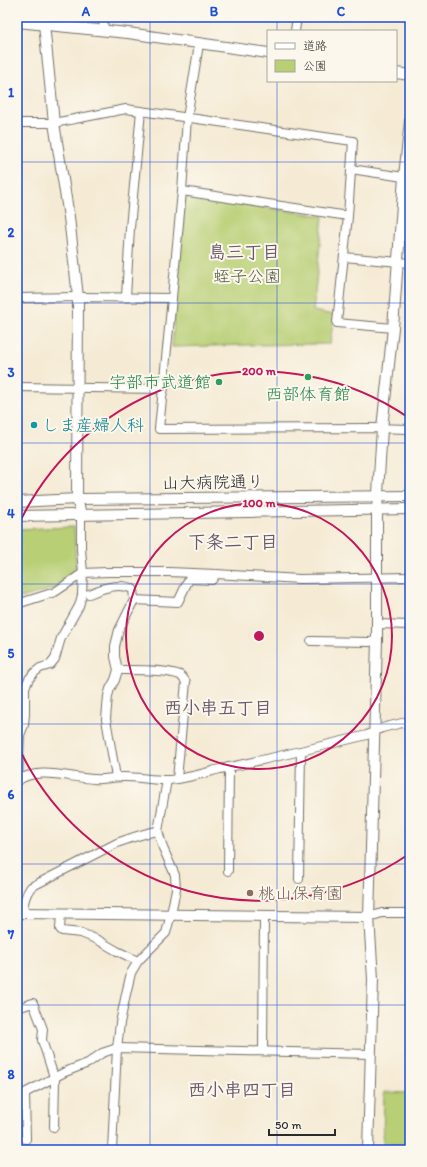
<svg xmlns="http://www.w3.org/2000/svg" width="427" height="1167" viewBox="0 0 427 1167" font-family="Itim,'Klee One',sans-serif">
<rect width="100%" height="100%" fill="#fbf7ec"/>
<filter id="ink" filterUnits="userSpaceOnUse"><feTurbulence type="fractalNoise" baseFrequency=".025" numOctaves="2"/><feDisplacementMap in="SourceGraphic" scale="8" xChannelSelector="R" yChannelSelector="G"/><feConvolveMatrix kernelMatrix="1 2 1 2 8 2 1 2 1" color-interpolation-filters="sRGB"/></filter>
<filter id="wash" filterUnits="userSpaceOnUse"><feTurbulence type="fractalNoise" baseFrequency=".012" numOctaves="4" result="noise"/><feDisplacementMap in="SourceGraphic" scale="16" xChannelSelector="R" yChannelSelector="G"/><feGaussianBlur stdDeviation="0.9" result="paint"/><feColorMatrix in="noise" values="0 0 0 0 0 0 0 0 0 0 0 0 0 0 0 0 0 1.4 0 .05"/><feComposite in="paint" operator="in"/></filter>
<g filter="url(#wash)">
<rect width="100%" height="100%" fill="#f5ebd5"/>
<g fill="#b8cf74" stroke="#727d50">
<path d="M 189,196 L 218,201 L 323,216 L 313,311 L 334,315 L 330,344 L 250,345 L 172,347 L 185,198 Z"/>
<path d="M 74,527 L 76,568 L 56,588 L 17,599 L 17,529 Z"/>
<path d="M 384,1092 L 410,1093 L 410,1145 L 383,1144 Z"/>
</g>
</g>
<g filter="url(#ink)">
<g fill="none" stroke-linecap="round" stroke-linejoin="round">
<g stroke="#726e66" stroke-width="10">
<g id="minor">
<path d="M 103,17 L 104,30"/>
<path d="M 295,31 L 297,17"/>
<path d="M 199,44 L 187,118 L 182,191 L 172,298 L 159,429 L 373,428 L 410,429"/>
<path d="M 17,123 L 54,123 L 126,109 L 353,141 L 348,216 L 337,323 L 393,328"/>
<path d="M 351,169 L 410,178"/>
<path d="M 182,191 L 348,216"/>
<path d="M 344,257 L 410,263"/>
<path d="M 126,297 L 130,228 L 141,111"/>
<path d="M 17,298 L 78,297 L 172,298"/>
<path d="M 17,387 L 164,389"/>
<path d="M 89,594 C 102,588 119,582 133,589 L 134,600 L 119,630 L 115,646 L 115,657 L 118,670 L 115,680 L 110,689 L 108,696 L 106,719 L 116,777"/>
<path d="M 134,600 L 178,602 L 189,579 L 212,580 L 216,574"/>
<path d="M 17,604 L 55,592 L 83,573 L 81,549 L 81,514"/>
<path d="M 377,624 L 410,625"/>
<path d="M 311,641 L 370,642 L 377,640"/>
<path d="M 118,670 C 134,670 165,669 180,675 C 183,677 184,680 186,682 L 177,779"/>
<path d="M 18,780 L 20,735 L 24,725 L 25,714 L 25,687 L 29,679 L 34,673 L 40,668 L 50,665 L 55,659 L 61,638 L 79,606 L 82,595 L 83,573 L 107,572 L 169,572 L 216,574 L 300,579 L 410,577"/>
<path d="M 17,781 C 38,766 70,778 94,779 C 104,780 114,777 124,777 C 138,777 152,780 166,780 C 181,780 204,773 220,769 C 269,759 318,747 367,735 L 382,728 L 410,721"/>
<path d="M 228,871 L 229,767"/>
<path d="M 299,879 L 301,751"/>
<path d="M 23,913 C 23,903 25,895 31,887 L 117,843 C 131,838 143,833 158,831"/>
<path d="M 61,913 L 60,929 L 62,931 L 81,933 L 98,940 L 117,951 L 138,961"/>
<path d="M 369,917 L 382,913 L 410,913"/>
<path d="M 17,1008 L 33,1003 L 43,1029 L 42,1040 L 55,1080 L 54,1127"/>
<path d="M 263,1051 L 264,916"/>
<path d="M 25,1094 L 26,1139"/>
<path d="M 17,1097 L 65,1072 L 88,1063 L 102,1053 L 117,1048 L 371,1054"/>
<path d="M 112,1150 L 117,1048 L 120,1023 L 126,994 L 131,973 L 138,961 L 166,933 L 171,914 L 176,889 L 175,875 L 163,848 L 158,831 L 167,780"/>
</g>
</g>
<g stroke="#726e66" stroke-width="12">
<g id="tertiary">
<path d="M 17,22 L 128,33 L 268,53"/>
<path d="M 44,24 L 54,123 L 69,217 L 78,297 L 77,499 L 81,514"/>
<path d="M 396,73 L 410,75"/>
<path d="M 17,502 L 77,499 L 410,496"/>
<path d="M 17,516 L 410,509"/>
<path d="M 17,913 L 369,917"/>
<path d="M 368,1150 L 373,979 L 369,917 L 377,640 L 377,510 L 382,428 L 393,328 L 404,177 L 410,121"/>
</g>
</g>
<use href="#minor" stroke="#fff" stroke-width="8"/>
<use href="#tertiary" stroke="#fff" stroke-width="10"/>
</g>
</g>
<path fill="none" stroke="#1d4ed8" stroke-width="1" stroke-opacity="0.55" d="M 150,17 L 150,1150M 277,17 L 277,31M 277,81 L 277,1150M 17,162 L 410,162M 17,303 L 410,303M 17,443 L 410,443M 17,584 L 410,584M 17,724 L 410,724M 17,864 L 410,864M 17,1005 L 410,1005"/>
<g fill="none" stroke="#c2185b" stroke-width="2">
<circle cx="259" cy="636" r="133"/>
<path d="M409 854A265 265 0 0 1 18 746M18 526A265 265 0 0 1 409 418"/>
</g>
<g fill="#2e9e5b" stroke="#fbf7ec" stroke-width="1.5">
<circle cx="308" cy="377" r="4"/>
<circle cx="219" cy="382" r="4"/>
</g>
<circle fill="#0f9aa8" stroke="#fbf7ec" stroke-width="1.5" cx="34" cy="425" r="4"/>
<circle fill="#8d6e63" stroke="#fbf7ec" stroke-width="1.5" cx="250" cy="893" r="4"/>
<g text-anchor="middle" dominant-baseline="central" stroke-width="4" stroke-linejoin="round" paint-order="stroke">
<g font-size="17" fill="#555c41" stroke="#fbf7ec">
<text x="247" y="276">蛭子公園</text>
</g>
<g font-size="17" fill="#27864d" stroke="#fbf7ec" text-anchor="end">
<text x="211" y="382">宇部市武道館</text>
<text x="308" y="394" text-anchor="middle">西部体育館</text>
</g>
<g font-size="17" fill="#0d838f" stroke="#fbf7ec" text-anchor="start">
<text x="42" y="425">しま産婦人科</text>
</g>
<g font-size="17" fill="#2b2b2b" stroke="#fbf7ec">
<text transform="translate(213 482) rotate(-1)">山大病院通り</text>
</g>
<g font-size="17" fill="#785e54" stroke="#fbf7ec" text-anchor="start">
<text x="258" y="893">桃山保育園</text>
</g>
<g font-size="18" font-weight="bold" fill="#68586a" stroke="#fbf7ec">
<text x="244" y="252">島三丁目</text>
<text x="233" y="542">下条二丁目</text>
<text x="218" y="708">西小串五丁目</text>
<text x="242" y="1090">西小串四丁目</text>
</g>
</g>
<circle cx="259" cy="636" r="6" fill="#c2185b" stroke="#fbf7ec" stroke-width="2"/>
<g font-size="12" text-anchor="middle" font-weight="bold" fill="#c2185b" stroke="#fbf7ec" stroke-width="4" stroke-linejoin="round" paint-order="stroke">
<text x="259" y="375">200 m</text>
<text x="259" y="507">100 m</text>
</g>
<rect width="427" height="1167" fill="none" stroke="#fbf7ec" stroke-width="44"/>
<rect x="267" y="30" width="130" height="52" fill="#fbf7ec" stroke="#a8a59f"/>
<rect x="275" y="43" width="20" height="6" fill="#ffffff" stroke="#a8a59f"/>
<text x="303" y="50" font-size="12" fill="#2b2b2b">道路</text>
<rect x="275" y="60" width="20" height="12" fill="#b8cf74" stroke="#a8a59f"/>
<text x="303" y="70" font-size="12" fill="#2b2b2b">公園</text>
<path d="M269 1129v6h66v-6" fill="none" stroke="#2b2b2b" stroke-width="2"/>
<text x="275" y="1129" font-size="12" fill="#2b2b2b" stroke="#fbf7ec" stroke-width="3" paint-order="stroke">50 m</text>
<rect x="22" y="22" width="383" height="1123" fill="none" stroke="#1d4ed8" stroke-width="1.5"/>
<g font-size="13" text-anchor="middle" font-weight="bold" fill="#1d4ed8">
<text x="86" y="16">A</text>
<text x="214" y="16">B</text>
<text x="341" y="16">C</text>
<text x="11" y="97">1</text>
<text x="11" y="237">2</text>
<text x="11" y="377">3</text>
<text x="11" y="518">4</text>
<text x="11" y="658">5</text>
<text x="11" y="799">6</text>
<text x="11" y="939">7</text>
<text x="11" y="1079">8</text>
</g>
</svg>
